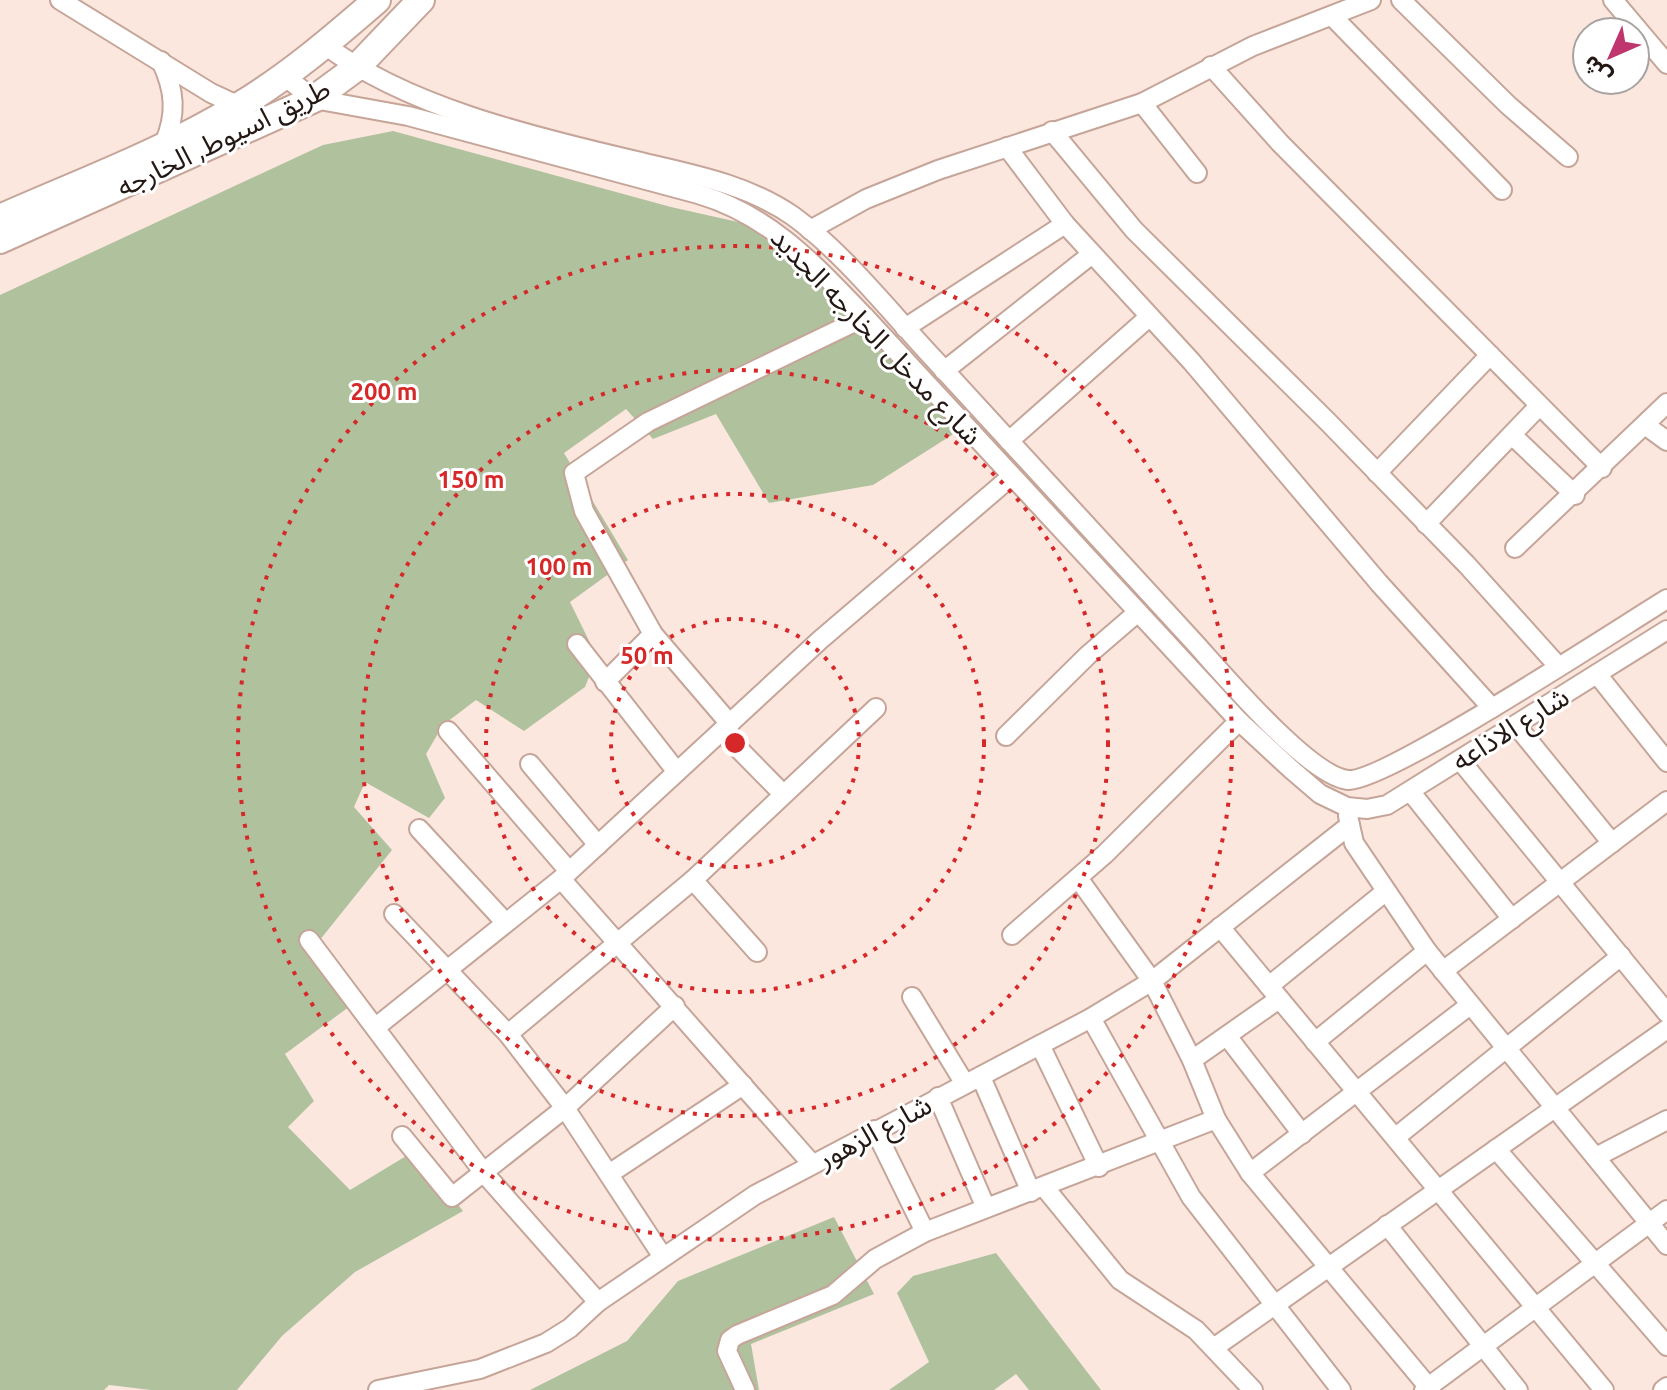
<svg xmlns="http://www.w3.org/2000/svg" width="1667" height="1390" viewBox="0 0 1667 1390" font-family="Ubuntu,'Noto Sans Arabic',sans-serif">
<rect width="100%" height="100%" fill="#fce7df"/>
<g fill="#b0c19e">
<path d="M 393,131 L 671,207 L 756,226 L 808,251 L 974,421 L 873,485 L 769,503 L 716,414 L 653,439 L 626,409 L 564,453 L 628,560 L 570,602 L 597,657 L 585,687 L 524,731 L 476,700 L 443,725 L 426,754 L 445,798 L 429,818 L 365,782 L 354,807 L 392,850 L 319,941 L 361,998 L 285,1054 L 314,1101 L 288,1127 L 350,1190 L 416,1150 L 463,1211 L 355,1272 L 282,1336 L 237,1390 L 151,1390 L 109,1385 L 104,1390 L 0,1390 L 0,295 L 323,145 Z"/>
<path d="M 834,1217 L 874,1294 L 751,1344 L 759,1390 L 530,1390 L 627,1341 L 678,1281 Z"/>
<path d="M 996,1253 L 1101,1390 L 1029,1390 L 1016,1374 L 994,1390 L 889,1390 L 929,1362 L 897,1293 L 913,1276 Z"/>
</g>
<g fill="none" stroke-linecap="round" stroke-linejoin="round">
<g stroke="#c6a599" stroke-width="22">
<g id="minor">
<path d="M 60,0 L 211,93 L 239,106"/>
<path d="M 1401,0 L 1508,105 L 1568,157"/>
<path d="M 1613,0 L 1667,64"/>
<path d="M 1332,16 L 1502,190"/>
<path d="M 325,45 C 406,106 530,136 628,159 C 685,173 744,182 793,216 C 844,253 891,313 934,359 C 1021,453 1107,548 1194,642 C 1223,674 1309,776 1348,780 C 1384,783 1621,627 1667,599"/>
<path d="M 161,61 C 175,90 177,114 164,144"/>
<path d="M 1211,66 L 1280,143 L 1602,468"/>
<path d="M 284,76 L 314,99 L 408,116 L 698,194 C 770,215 814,264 865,317 L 1239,721 L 1292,770 L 1320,794 L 1347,807 L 1367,809 L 1387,805 L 1667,630"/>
<path d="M 1142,103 L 1197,173"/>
<path d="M 1052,131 L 1134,230 L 1328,422 L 1467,565 L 1558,666"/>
<path d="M 1007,147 L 1065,224 L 1191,361 L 1379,583 L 1492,708"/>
<path d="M 810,230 L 866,199 L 938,170 L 1142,103 L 1253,46 L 1371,0"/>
<path d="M 905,328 L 1065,224"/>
<path d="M 944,371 L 1092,254"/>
<path d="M 1645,425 L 1667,441"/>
<path d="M 1513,436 L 1575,495"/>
<path d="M 1009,441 L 1149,317"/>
<path d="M 1377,473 L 1490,355"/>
<path d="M 1426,524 L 1539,406"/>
<path d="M 1515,548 L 1667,403"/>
<path d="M 577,644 L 677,772"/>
<path d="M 1597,674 L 1667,762"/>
<path d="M 605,682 L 653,634"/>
<path d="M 730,724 L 653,634 L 584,511 L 574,473 L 648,422 L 865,317"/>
<path d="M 1516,725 L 1612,843"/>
<path d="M 448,731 L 569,871"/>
<path d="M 722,732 L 783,794"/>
<path d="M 1006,736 L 1088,655 L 1138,612"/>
<path d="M 1460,760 L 1667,1013"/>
<path d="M 530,764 L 598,845"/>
<path d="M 1410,791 L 1512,919"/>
<path d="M 1348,816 L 1354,843 L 1427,951 L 1667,1245"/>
<path d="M 419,829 L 504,921"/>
<path d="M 1078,878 L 1152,981 L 1192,1060 L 1216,1119 L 1250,1173 L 1431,1390"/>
<path d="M 561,879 L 812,1164"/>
<path d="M 693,880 L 757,952"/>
<path d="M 394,914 L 508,1034 L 565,1108 L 663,1257"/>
<path d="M 1220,927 L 1604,1390"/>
<path d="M 1012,935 L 1105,854 L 1239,721"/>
<path d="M 309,940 L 484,1173 L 598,1302"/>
<path d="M 1443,971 L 1667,801"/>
<path d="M 1269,986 L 1385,892"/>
<path d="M 912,997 L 965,1084"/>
<path d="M 1091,1018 L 1191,1197 L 1341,1390"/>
<path d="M 376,1027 L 561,879 L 820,640 L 1012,476"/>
<path d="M 508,1034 L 693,880 L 876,708"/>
<path d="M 1227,1036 L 1302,1134"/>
<path d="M 1315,1042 L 1427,951"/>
<path d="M 1040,1045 L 1099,1167"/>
<path d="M 1192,1060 L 1279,999"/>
<path d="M 981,1077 L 1031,1192"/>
<path d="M 938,1097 L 986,1208"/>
<path d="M 875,1130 L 925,1232"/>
<path d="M 402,1136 L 452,1197 L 565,1108 L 675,1006"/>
<path d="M 1396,1137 L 1621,956"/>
<path d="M 1496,1149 L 1667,1346"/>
<path d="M 1596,1157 L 1667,1120"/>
<path d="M 1250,1173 L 1470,1005"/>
<path d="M 609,1174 L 743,1085"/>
<path d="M 1045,1188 L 1120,1280 L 1196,1330 L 1253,1390"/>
<path d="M 1387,1225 L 1518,1390"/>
<path d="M 1215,1347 L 1667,1029"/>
<path d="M 378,1390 L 480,1369 L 546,1343 L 570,1328 L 598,1302 L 755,1195 L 1091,1018 L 1152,981 L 1350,825"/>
<path d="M 745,1390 L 727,1351 L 730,1340 L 737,1335 L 833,1295 L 875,1259 L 925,1232 L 1216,1119"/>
<path d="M 1424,1390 L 1667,1210"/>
<path d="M 1663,1390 L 1667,1387"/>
</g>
</g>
<g stroke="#c6a599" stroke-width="30">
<g id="highway">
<path d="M 0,218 C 79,183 163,152 237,107 C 288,77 333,38 377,0"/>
<path d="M 0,240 L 314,99 L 356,68 L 421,0"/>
</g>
</g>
<use href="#minor" stroke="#fff" stroke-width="18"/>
<use href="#highway" stroke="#fff" stroke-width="26"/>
</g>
<g fill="none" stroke="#d62828" stroke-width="4" stroke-dasharray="4 8">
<circle cx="735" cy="743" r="124"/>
<circle cx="735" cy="743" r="249"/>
<circle cx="735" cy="743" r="373"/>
<circle cx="735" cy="743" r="497"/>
</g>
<g text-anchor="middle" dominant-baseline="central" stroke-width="6" stroke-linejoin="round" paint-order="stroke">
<g font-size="28" fill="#241814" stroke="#fff">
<text transform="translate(223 137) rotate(-26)">طريق اسيوط, الخارجه</text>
<text transform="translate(877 336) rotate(46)">شارع مدخل الخارجه الجديد</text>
<text transform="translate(1510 728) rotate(-32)">شارع الاذاعه</text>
<text transform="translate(874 1131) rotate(-28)">شارع الزهور</text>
</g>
</g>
<circle cx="735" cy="743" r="12" fill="#d62828" stroke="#fff" stroke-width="4"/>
<g font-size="24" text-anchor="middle" font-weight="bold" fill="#d62828" stroke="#fff" stroke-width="6" stroke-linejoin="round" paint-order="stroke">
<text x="384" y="400">200 m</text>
<text x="471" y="488">150 m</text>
<text x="559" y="575">100 m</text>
<text x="647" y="664">50 m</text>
</g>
<g transform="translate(1611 56) rotate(225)"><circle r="38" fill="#ffffff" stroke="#a7a3a1" stroke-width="2"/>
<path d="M0-6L14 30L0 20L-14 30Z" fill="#bf356e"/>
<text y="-12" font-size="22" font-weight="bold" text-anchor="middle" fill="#241814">ش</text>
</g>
</svg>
